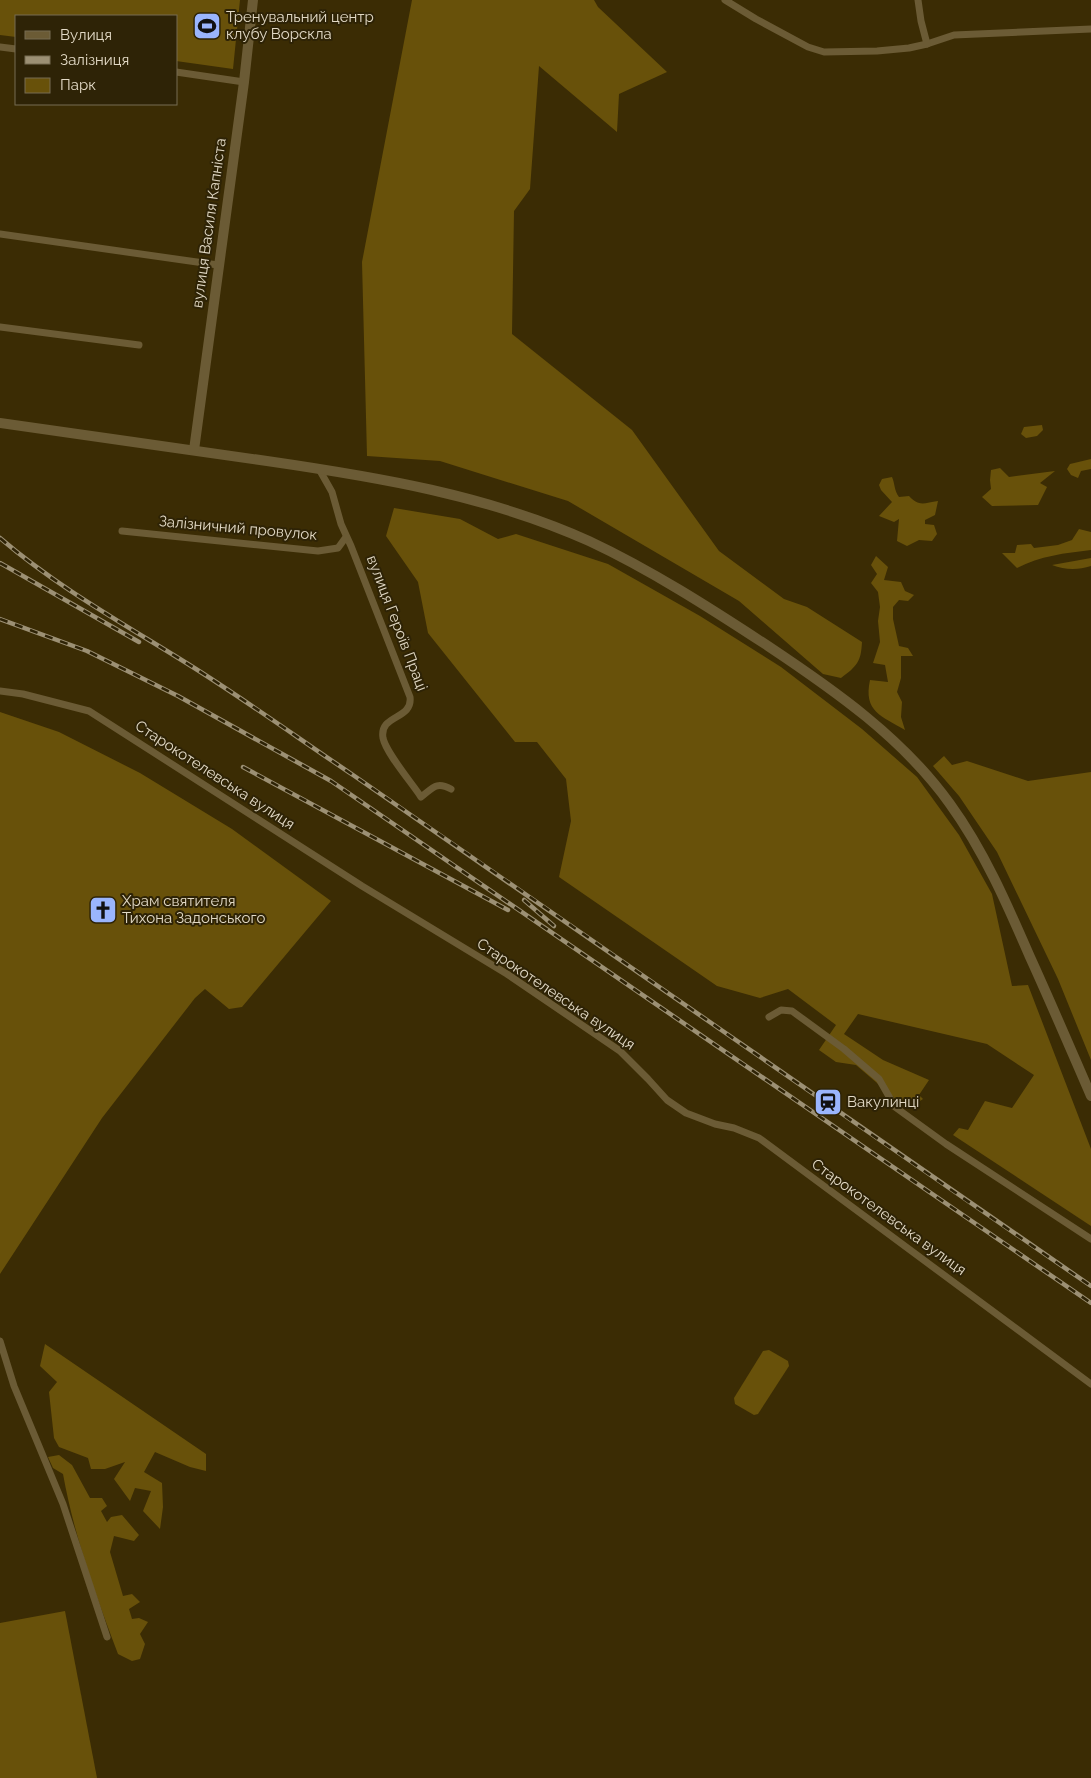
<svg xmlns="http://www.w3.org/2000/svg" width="1091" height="1778" viewBox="0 0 1091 1778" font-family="Raleway,sans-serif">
<rect width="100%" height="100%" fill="#3b2c04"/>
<g fill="#68510a">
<path d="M 0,0 L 240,0 L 233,69 L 176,61 L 176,16 L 16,16 L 16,37 L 0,35 Z"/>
<path d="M 412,0 L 594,0 L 598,7 L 667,72 L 619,94 L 617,132 L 539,66 L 530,189 L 514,211 L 512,334 L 632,430 L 719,551 L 784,599 L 807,607 L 862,642 C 861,662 857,666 841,678 L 823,674 L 739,601 L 568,501 L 440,461 L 367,456 L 362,262 Z"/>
<path d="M 1042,425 L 1043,430 L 1037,436 L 1026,438 L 1021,434 L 1024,427 Z"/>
<path d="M 1091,459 L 1091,469 L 1081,471 L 1078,478 L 1071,475 L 1067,469 L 1070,464 Z"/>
<path d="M 1000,468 L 1009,477 L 1055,471 L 1040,483 L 1047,487 L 1038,505 L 992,506 L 982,497 L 991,489 L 990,480 L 991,470 Z"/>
<path d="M 892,477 C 895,484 894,490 899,497 L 909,496 C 919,507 924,503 938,501 L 935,515 L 925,520 L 925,524 L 934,525 L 937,534 L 932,541 L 919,540 L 907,546 L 897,541 L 899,519 L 894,522 L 879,516 L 892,502 L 881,490 L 879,485 L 882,479 Z"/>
<path d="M 394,508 L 460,519 L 498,539 L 516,534 L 608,564 L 700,616 L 781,667 L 862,729 L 917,777 L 959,835 L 992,894 L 1012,986 L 1028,985 L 1091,1149 L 1091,1226 L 953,1135 L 959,1128 L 968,1130 L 985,1101 L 1012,1108 L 1034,1075 L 987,1044 L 858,1014 L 844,1034 L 883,1060 L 929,1080 L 919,1095 L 923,1099 L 914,1105 L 904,1106 L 856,1065 L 836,1062 L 819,1050 L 836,1025 L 788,989 L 760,998 L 717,986 L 559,877 L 571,821 L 566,779 L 537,742 L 515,742 L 428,633 L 418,582 L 386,536 Z"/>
<path d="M 1079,529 L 1091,532 L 1091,550 C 1065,553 1040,556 1017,568 L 1002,553 L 1015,553 L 1017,545 L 1031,544 L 1034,548 L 1058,545 L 1072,540 Z"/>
<path d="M 876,556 L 888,567 L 884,580 L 901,582 L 905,591 L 914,595 L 908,601 L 899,600 L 893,607 L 893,619 L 899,646 L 908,648 L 913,656 L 901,656 L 901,678 L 897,692 L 902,702 L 901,717 L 905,730 C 882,716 863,712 870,680 L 888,682 L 885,665 L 873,663 L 880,642 L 878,621 L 880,607 L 878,592 L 871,583 L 877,574 L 871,565 Z"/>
<path d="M 1091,558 L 1091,566 C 1078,570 1065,570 1052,565 Z"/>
<path d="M 0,712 L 59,732 L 140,773 L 232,829 L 331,901 L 242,1007 L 229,1009 L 205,989 L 195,998 L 102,1118 L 0,1274 Z"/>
<path d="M 944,756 L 952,765 L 967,761 L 1028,781 L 1091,772 L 1091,1060 L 1058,979 L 997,852 L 959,796 L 933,766 Z"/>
<path d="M 45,1344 L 206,1454 L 206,1471 L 190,1467 L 155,1452 L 144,1472 L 162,1483 L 163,1507 L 160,1529 L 143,1511 L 151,1491 L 135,1488 L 130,1501 L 114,1479 L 125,1462 L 105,1469 L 91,1469 L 88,1458 L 59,1447 L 54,1438 L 49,1392 L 57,1382 L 40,1366 Z"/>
<path d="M 769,1350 L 788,1361 L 789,1366 L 758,1414 L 754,1415 L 735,1404 L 734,1398 L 763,1351 Z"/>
<path d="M 59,1455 L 72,1465 L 90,1498 L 102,1498 L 107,1506 L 101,1511 L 107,1522 L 111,1517 L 122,1515 L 139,1535 L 134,1541 L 114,1536 L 110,1552 L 123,1596 L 132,1594 L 140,1602 L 129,1609 L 132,1619 L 139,1618 L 148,1622 L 140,1634 L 145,1644 L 140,1659 L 132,1661 L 118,1654 C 96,1596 74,1536 63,1474 L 53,1468 L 48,1457 Z"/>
<path d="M 65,1611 L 97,1778 L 0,1778 L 0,1623 Z"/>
</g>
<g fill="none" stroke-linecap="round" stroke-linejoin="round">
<g stroke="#6b5b35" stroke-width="7">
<path d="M 725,0 L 756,19 L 808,47 L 824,52 L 877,51 L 909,48 L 927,44 L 954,35 L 1091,29"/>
<path d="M 918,0 L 921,21 L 927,44"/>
<path d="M 0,47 L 16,49"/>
<path d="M 176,72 L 244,82"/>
<path d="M 0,234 L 218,265"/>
<path d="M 0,327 L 139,345"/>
<path d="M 319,469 L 332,492 L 341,524 L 351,546 L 410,697 C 413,720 379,714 383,738 C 386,753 412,783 421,797 C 433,788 436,781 451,789"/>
<path d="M 122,531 L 318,551 L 338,548 L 346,537"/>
<path d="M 0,691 L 23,694 L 89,711 L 362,886 L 507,974 L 620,1051 L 648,1079 L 667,1100 L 686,1113 L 715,1124 L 734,1128 L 759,1138 L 1091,1384"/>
<path d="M 769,1017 L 781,1010 L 792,1011 L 844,1049 L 879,1079 L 895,1107 L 946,1144 L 1091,1239"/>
<path d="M 0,1341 L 14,1386 L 63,1504 L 107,1637"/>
</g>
<g stroke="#6b5b35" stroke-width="10">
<path d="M 0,423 C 89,436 178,448 267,461 C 377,477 487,495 589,541 C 651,570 710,608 768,646 C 834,690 903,738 950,804 C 984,851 1007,904 1030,957 C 1051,1003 1071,1050 1091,1096"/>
<path d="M 194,450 L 244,82 L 253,0"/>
</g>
<g stroke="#9c9074" stroke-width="4.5">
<g id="rail">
<path d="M 0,538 C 57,587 124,624 188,664 C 244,699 298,738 353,775 C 600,944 844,1117 1091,1286"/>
<path d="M 0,563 L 139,642"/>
<path d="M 0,619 L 87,651 L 178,696 L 331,781 L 1091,1303"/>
<path d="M 243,767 L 508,910"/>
<path d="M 524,900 L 554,926"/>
</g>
</g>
<use href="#rail" stroke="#2e2306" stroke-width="2.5" stroke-dasharray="8" stroke-linecap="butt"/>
</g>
<defs>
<g id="stadium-square" transform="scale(1.4375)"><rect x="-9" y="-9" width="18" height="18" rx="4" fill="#9ab5fd" stroke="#2e2306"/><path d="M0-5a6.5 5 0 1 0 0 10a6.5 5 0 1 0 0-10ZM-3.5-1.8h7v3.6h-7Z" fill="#111"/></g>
<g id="church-square" transform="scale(1.4375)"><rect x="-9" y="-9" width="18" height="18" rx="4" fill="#9ab5fd" stroke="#2e2306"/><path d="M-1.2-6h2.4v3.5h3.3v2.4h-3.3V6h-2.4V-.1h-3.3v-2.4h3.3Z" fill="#111"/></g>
<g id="station-square" transform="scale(1.4375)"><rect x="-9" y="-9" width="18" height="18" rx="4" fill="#9ab5fd" stroke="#2e2306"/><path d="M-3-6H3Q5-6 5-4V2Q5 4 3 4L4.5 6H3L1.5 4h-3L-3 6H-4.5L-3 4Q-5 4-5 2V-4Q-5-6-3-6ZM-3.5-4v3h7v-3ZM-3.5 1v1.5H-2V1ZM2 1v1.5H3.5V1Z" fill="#111"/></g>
</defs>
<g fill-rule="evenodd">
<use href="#stadium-square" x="207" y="26"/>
<use href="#church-square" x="103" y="910"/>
<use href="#station-square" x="828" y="1102"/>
</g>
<g text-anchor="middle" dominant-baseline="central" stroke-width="4" stroke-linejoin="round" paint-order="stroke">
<g font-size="15" fill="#e2d9c5" stroke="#2e2306" text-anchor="start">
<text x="226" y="17">Тренувальний центр<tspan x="226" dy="17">клубу Ворскла</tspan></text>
<text x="122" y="901">Храм святителя<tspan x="122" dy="17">Тихона Задонського</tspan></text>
<text x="847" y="1102">Вакулинці</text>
</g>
<g font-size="15" fill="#e2d9c5" stroke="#2e2306">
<text transform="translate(209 223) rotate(-82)">вулиця Василя Капніста</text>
<text transform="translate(238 528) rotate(5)">Залізничний провулок</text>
<text transform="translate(397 623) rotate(69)">вулиця Героїв Праці</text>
<text transform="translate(215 775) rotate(33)">Старокотелевська вулиця</text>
<text transform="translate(556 994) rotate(34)">Старокотелевська вулиця</text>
<text transform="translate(889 1217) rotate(36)">Старокотелевська вулиця</text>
</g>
</g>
<rect x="15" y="15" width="162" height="90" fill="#2e2306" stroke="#766c52"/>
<rect x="25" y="31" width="25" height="8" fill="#6b5b35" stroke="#766c52"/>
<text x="60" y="40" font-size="15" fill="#e2d9c5">Вулиця</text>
<rect x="25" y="56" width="25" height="8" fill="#9c9074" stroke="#766c52"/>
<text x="60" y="65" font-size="15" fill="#e2d9c5">Залізниця</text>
<rect x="25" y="78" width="25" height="15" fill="#68510a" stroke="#766c52"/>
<text x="60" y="90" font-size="15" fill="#e2d9c5">Парк</text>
</svg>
